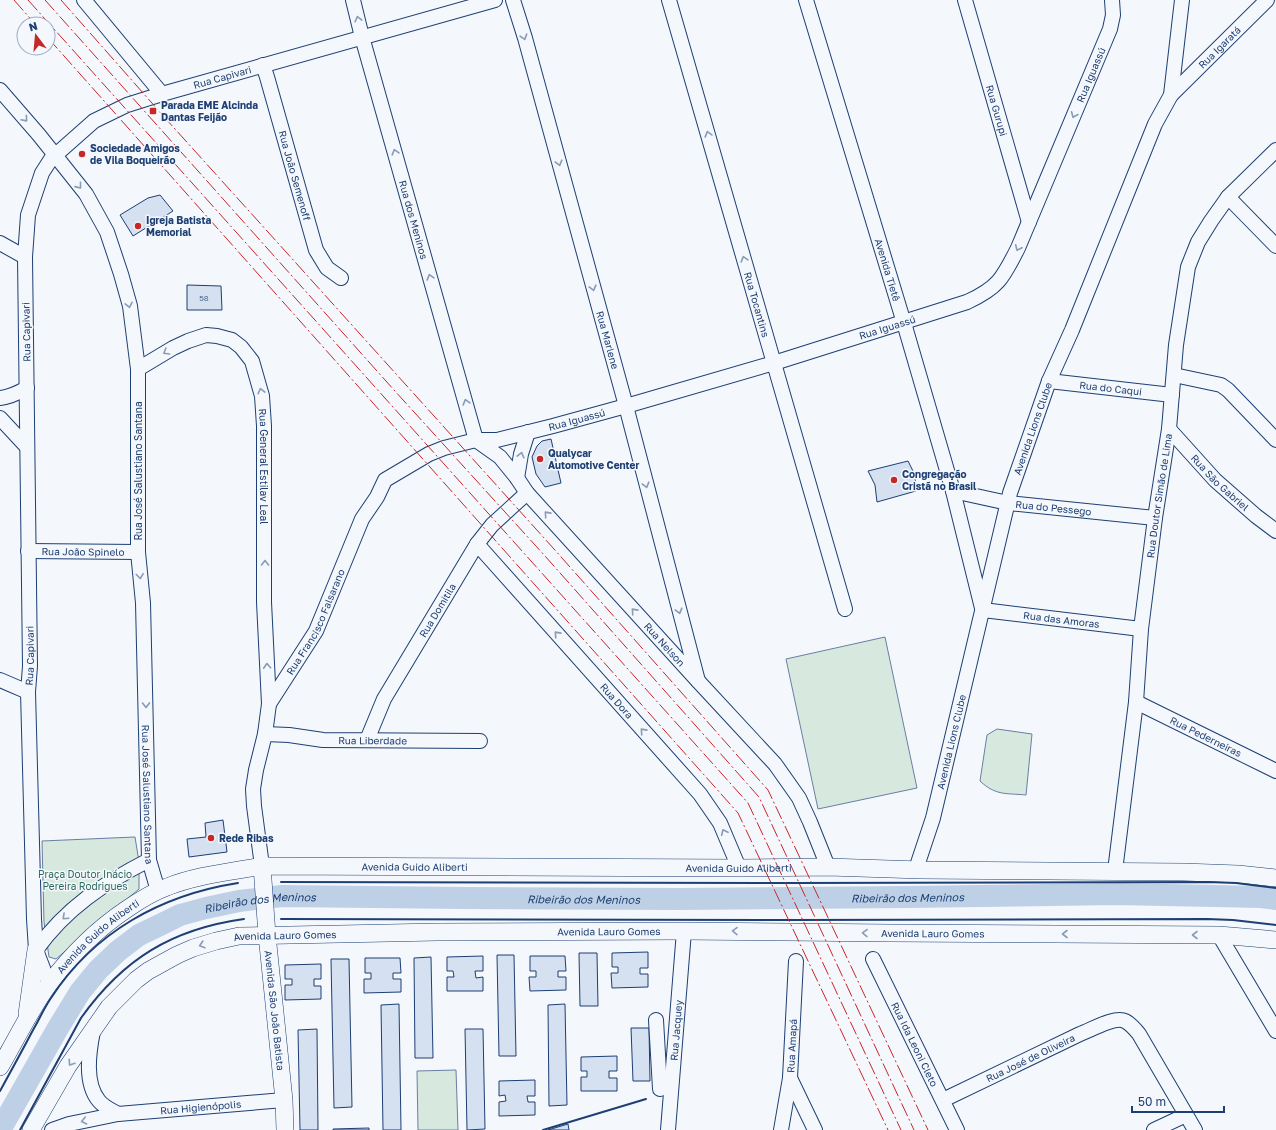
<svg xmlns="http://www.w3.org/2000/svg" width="1276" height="1130" viewBox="0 0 1276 1130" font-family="'Golos Text',sans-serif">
<rect width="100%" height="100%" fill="#f4f7fb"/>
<g fill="#d7e8df" stroke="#687fa3">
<path d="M 885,637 L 917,788 L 818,809 L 786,659 Z"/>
<path d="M 997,729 L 1032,734 L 1026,795 C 1006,793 996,796 980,781 L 987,735 Z"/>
<path d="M 135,837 L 139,862 L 139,889 L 56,959 L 49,957 L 44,922 L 42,841 Z"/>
<path d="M 456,1070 L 458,1130 L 418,1130 L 417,1071 Z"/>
</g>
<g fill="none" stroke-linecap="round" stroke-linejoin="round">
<path stroke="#bed0e5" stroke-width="22" id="s1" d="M 0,1130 L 58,1028 L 80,992 L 98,970 L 118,951 L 139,935 L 166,922 L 180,915 L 206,908 L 239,901 L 282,896 L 465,898 L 679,899 L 906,897 L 1117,894 L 1261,897 L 1276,899"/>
</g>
<g fill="#d5e0f0" stroke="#1d3f73">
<path d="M 160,195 L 173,211 L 133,236 L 120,215 L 148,198 Z"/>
<path d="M 187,285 L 221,286 L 222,310 L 187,310 Z"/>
<path d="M 551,439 L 561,483 L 545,487 L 536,474 L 532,457 L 537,446 L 542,441 Z"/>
<path d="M 908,461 L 915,475 L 916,491 L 877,502 L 875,485 L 868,471 Z"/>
<path d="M 223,820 L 227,852 L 189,857 L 187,839 L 206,837 L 205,823 Z"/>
<path d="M 648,952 L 648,968 L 640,968 L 640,974 L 648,974 L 648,987 L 612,988 L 611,973 L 618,973 L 618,967 L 612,967 L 612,953 Z"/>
<path d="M 579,953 L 597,953 L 598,1006 L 580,1006 Z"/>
<path d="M 497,955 L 514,955 L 516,1056 L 499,1056 Z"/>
<path d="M 483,956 L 483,971 L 475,971 L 476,978 L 483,977 L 483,991 L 447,991 L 447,977 L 454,977 L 453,971 L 447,971 L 447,957 Z"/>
<path d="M 530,956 L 565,956 L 566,971 L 558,971 L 558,977 L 566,977 L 566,990 L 530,991 L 529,977 L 536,977 L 536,971 L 530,971 Z"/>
<path d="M 431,957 L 433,1058 L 415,1058 L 414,958 Z"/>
<path d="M 365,958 L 400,958 L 401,973 L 393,973 L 393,979 L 401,979 L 401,992 L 364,993 L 364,979 L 371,979 L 371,973 L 365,973 Z"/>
<path d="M 331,959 L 349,959 L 352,1107 L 334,1108 Z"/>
<path d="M 321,964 L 321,979 L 314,979 L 314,986 L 321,986 L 321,999 L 285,1000 L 285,985 L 292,985 L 292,979 L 285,979 L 285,965 Z"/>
<path d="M 399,1004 L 401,1130 L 383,1130 L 381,1005 Z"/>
<path d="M 565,1004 L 567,1105 L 549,1106 L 548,1005 Z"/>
<path d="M 631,1028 L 649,1028 L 650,1081 L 633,1081 Z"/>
<path d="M 317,1029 L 318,1130 L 300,1130 L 298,1030 Z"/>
<path d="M 465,1029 L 483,1029 L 485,1129 L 467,1130 Z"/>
<path d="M 617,1056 L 617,1071 L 609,1071 L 609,1078 L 617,1078 L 617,1091 L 581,1091 L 581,1077 L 587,1077 L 587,1071 L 581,1071 L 581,1057 Z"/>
<path d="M 535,1080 L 535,1096 L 527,1096 L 528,1102 L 535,1102 L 535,1115 L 499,1116 L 499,1102 L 506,1101 L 505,1095 L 499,1096 L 499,1081 Z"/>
<path d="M 568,1124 L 569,1130 L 548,1130 Z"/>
<path d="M 369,1128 L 369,1130 L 333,1130 L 333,1129 Z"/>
</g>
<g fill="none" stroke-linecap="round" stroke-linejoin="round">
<g stroke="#1d3f73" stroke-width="16">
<g id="minor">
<path d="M 84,0 L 162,94"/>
<path id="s2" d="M 353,0 L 362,37 L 476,440"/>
<path id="s3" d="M 513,0 L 525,38 L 626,406 L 698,681"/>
<path id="s4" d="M 669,0 L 845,609"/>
<path id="s5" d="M 806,0 L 904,323 L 953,491 L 982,608"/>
<path id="s6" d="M 965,0 L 1029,222"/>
<path id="s7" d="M 263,65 L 267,77 L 316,250 L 327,268 L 341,278"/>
<path id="s8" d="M 0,90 L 39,135 L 86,194 L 107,232 L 121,274 L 130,306 L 138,369 L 138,552 L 143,603 L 149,860 L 158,891"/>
<path id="s9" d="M 1171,95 L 1267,0"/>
<path d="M 1228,197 L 1276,246"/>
<path d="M 0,243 L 25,257"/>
<path id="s10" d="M 138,369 L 173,348 L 188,341 L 206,335 L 217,336 L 232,340 L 241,347 L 252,361 L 262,396 L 264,426 L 264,602 L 269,704"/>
<path d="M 1174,375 L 1221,385 L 1228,390 L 1276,440"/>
<path id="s11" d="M 1049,381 L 1172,395"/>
<path d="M 0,398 C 10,397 18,393 27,388"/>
<path d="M 0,418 L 27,447"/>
<path id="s12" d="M 1169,429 L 1215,480 L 1256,516 L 1276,531"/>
<path id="s13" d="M 476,440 L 500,457 L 517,478 L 527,493 L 698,681 L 775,764 L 799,798 L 810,822 L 828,867"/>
<path d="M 517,478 L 521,454 L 528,432"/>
<path id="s14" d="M 953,491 L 1008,503 L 1155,518"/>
<path id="s15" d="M 477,544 L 700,794 L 720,823 L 739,868"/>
<path id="s16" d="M 28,551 L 138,552"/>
<path id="s17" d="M 983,610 L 1141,629"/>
<path d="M 0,680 L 28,692"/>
<path id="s18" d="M 1136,702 L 1276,771"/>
<path id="s19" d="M 265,734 L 289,735 L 323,740 L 480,741"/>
<path id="s20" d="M 367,740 L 384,699 L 477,544 L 492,525 L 527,493"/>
<path id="s21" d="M 262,866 L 254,806 L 253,789 L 256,770 L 265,734 L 269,704 L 316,631 L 362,519 L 377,497 L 385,480 L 429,454 L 444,448 L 476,440 L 497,440 L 553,426 L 626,406 L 774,363 L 967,302 C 998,288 1003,278 1018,248 L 1110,29 L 1113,15 L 1112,0"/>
<path id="s22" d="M 916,869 L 933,818 L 1010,493 L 1049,381 L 1072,330 L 1155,124 L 1171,95 L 1182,0"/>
<path id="s23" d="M 1115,871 L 1136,702 L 1141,629 L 1155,518 L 1169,429 L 1176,345 L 1188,267 L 1198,242 L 1211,221 L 1228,197 L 1276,150"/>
<path d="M 1219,935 L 1276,1031"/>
<path d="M 36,950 C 66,908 104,883 149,860"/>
<path id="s24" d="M 873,959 L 957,1130"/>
<path id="s25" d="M 49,984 L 36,950 L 34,919 L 28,692 L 30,666 L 25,257 L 28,215 L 42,173 L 51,159 L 94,121 L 127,105 L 162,94 L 495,0"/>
<path d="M 656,1020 L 660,1089"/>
<path d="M 93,1031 C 89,1052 84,1083 99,1101 C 104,1107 111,1110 118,1114"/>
<path d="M 790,1078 L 815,1130"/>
<path id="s26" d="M 943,1100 L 1080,1034 C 1091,1030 1115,1016 1125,1021 C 1131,1024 1135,1029 1139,1034 L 1195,1130"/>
<path id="s27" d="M 52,1130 L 69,1124 L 118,1114 L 284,1100"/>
<path id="s28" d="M 668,1130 L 684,931"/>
<path id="s29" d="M 781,1130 L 790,1078 L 796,961"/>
<path d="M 1154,1130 L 1186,1115"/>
</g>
</g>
<g stroke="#1d3f73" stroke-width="18">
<g id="major">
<path id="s30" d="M 262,866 L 267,935 L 284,1100 L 285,1130"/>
<path d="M 27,1014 L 36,950"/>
<path id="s31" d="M 0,1067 C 16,1040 30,1010 49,984 C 71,955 97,929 127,909 C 140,900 153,892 167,887 C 197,875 230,872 262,866 L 739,868 L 828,867 L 921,870 L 1184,872 L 1238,874 L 1276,878"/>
<path id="s32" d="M 31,1130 L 68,1066 L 109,1007 L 136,980 L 148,971 L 177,955 L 193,948 L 216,941 L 239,936 L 437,932 L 684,931 L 891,933 L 1219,935 L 1276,940"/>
</g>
</g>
<use href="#minor" stroke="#f4f7fb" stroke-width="14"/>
<use href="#major" stroke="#f4f7fb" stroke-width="17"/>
<g stroke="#1d3f73" stroke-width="2">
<path d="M 281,882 L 793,883 L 1208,882 L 1236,883 L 1276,888"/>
<path d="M 281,919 L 792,920 L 1207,919 L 1233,920 L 1276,925"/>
<path d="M 0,1091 C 11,1071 22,1051 33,1030 C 39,1020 44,1008 51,998 C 94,932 161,895 238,883"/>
<path d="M 20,1130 L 81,1018 C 123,959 172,929 244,919"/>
<path d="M 543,1130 L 646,1099"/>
</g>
<g stroke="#c62828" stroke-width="1" stroke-dasharray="14 3 2 3" stroke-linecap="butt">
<path d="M 14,0 L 35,24"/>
<path d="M 28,0 L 748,803 L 901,1130"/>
<path d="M 45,0 L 394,390 L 545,556 L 759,797 L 914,1130"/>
<path d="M 61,0 L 166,119 L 554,549 L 768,790 L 928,1130"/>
<path d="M 48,38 L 738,813 L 888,1130"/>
</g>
</g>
<defs><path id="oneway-chevron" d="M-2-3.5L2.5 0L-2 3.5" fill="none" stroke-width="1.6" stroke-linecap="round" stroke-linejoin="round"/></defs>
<g stroke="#889bb7">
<use href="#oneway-chevron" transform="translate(358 19) rotate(-104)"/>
<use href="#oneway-chevron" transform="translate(524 37) rotate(73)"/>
<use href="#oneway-chevron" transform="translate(1074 115) rotate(113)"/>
<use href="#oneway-chevron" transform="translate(25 119) rotate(49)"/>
<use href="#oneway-chevron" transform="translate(708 134) rotate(-106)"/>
<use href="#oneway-chevron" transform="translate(395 152) rotate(-106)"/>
<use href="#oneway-chevron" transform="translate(559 163) rotate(75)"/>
<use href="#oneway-chevron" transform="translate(79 186) rotate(51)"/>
<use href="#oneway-chevron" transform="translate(1018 248) rotate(115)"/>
<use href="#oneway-chevron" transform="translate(744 259) rotate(-106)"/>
<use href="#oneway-chevron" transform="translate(430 277) rotate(-106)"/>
<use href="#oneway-chevron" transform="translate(593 288) rotate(75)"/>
<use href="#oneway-chevron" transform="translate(129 305) rotate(78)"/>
<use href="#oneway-chevron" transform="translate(166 352) rotate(149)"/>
<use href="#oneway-chevron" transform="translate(261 391) rotate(-104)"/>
<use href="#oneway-chevron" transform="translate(466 402) rotate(-106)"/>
<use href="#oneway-chevron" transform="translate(521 455) rotate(-76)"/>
<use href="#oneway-chevron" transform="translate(646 485) rotate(75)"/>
<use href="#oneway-chevron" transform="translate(547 514) rotate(-132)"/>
<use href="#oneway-chevron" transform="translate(265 563) rotate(-90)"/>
<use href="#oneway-chevron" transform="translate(140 576) rotate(83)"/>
<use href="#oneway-chevron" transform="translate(634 611) rotate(-132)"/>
<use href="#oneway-chevron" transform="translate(679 611) rotate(75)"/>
<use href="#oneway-chevron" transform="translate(557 634) rotate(-132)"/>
<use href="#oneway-chevron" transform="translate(267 666) rotate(-93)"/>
<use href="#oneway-chevron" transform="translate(146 705) rotate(89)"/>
<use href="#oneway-chevron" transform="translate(643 731) rotate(-132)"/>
<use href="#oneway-chevron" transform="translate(724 832) rotate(-115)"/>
<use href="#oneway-chevron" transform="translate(65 917) rotate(137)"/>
<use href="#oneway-chevron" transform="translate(735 931) rotate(-179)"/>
<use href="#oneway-chevron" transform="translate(865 933) rotate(-179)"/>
<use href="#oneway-chevron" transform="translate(1065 934) rotate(-180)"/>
<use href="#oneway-chevron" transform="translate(1195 935) rotate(-180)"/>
<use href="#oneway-chevron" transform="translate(202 945) rotate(163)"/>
<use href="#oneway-chevron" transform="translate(71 1063) rotate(124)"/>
<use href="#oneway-chevron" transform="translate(84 1121) rotate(168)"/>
</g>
<g fill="#c62828" stroke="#f4f7fb" stroke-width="1.5">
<rect x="149" y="107" width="8" height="8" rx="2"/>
<circle cx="82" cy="154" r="4"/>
<circle cx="138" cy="226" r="4"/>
<circle cx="540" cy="459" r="4"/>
<circle cx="894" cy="480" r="4"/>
<circle cx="211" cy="838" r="4"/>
</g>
<g text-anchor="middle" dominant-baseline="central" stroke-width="3" stroke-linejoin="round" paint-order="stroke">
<g font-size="8" fill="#4b6792">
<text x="204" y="298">58</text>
</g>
<g font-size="10" fill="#1d3f73" stroke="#f4f7fb">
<text stroke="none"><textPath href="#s9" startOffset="68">Rua Igaratá</textPath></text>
<text stroke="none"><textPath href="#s21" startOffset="1293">Rua Iguassú</textPath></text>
<text stroke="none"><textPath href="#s25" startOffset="1026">Rua Capivari</textPath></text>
<text stroke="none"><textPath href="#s6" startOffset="115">Rua Gurupi</textPath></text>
<text stroke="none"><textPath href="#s7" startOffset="115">Rua João Semenoff</textPath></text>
<text stroke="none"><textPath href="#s2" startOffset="228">Rua dos Meninos</textPath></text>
<text stroke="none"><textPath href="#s5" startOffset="282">Avenida Tietê</textPath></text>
<text stroke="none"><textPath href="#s4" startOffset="317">Rua Tocantins</textPath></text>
<text stroke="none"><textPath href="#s21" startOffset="945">Rua Iguassú</textPath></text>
<text transform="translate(26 332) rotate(-91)">Rua Capivari</text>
<text stroke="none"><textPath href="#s3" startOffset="353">Rua Marlene</textPath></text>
<text stroke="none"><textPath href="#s11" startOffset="62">Rua do Caqui</textPath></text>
<text stroke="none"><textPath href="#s21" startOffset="621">Rua Iguassú</textPath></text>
<text stroke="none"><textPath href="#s22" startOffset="456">Avenida Lions Clube</textPath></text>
<text stroke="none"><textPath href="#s10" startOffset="239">Rua General Estilav Leal</textPath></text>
<text transform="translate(138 471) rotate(-90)">Rua José Salustiano Santana</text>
<text stroke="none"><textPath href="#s12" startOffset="74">Rua São Gabriel</textPath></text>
<text stroke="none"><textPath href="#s23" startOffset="378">Rua Doutor Simão de Lima</textPath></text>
<text stroke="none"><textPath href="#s14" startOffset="102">Rua do Pessego</textPath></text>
<text stroke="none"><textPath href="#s16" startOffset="55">Rua João Spinelo</textPath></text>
<text stroke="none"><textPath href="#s20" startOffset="148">Rua Domitila</textPath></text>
<text stroke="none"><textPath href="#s17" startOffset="79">Rua das Amoras</textPath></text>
<text stroke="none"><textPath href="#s21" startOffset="259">Rua Francisco Falsarano</textPath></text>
<text stroke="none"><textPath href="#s13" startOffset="279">Rua Nelson</textPath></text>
<text stroke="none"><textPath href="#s25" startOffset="331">Rua Capivari</textPath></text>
<text stroke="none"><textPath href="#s15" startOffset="210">Rua Dora</textPath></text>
<text stroke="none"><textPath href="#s18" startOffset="78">Rua Pederneiras</textPath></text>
<text stroke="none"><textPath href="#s19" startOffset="108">Rua Liberdade</textPath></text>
<text stroke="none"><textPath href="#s22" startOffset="132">Avenida Lions Clube</textPath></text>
<text stroke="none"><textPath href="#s8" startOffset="745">Rua José Salustiano Santana</textPath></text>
<text stroke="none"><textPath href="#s31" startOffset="501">Avenida Guido Aliberti</textPath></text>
<text stroke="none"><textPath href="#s31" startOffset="825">Avenida Guido Aliberti</textPath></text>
<text stroke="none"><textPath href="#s32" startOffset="667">Avenida Lauro Gomes</textPath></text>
<text stroke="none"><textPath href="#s32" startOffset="991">Avenida Lauro Gomes</textPath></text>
<text stroke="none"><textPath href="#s32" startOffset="343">Avenida Lauro Gomes</textPath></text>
<text stroke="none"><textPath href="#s31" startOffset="165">Avenida Guido Aliberti</textPath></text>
<text stroke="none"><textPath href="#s30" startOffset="145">Avenida São João Batista</textPath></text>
<text stroke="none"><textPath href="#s28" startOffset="100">Rua Jacquey</textPath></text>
<text stroke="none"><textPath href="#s24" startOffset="95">Rua Ida Leoni Cleto</textPath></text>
<text stroke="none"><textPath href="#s29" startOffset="85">Rua Amapá</textPath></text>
<text stroke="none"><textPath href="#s26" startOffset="97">Rua José de Oliveira</textPath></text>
<text stroke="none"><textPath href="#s27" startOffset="151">Rua Higienópolis</textPath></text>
</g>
<g font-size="10" font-weight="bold" fill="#1d3f73" stroke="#f4f7fb" text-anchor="start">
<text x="161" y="105">Parada EME Alcinda<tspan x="161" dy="12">Dantas Feijão</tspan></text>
<text x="90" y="148">Sociedade Amigos<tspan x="90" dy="12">de Vila Boqueirão</tspan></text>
<text x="146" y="220">Igreja Batista<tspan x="146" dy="12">Memorial</tspan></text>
<text x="548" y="453">Qualycar<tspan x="548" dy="12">Automotive Center</tspan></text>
<text x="902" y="474">Congregação<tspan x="902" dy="12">Cristã no Brasil</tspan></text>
<text x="219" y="838">Rede Ribas</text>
</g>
<g font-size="10" fill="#2c6c60" stroke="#f4f7fb">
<text x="85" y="874">Praça Doutor Inácio<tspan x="85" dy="12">Pereira Rodrigues</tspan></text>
</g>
<g font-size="11" font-style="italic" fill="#1d3f73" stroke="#f4f7fb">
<text stroke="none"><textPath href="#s1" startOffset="1017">Ribeirão dos Meninos</textPath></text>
<text stroke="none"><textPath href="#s1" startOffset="693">Ribeirão dos Meninos</textPath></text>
<text stroke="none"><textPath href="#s1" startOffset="369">Ribeirão dos Meninos</textPath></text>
</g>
</g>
<g transform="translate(36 36) rotate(344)"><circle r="19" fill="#f4f7fb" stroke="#9eadc5"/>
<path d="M0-3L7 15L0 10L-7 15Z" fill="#c62828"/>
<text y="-6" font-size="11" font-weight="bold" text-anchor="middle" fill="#1d3f73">N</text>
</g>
<path d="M1132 1106v6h92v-6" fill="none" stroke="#1d3f73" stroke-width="2"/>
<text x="1138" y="1106" font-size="12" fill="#1d3f73" stroke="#f4f7fb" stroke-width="3" paint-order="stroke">50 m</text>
</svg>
